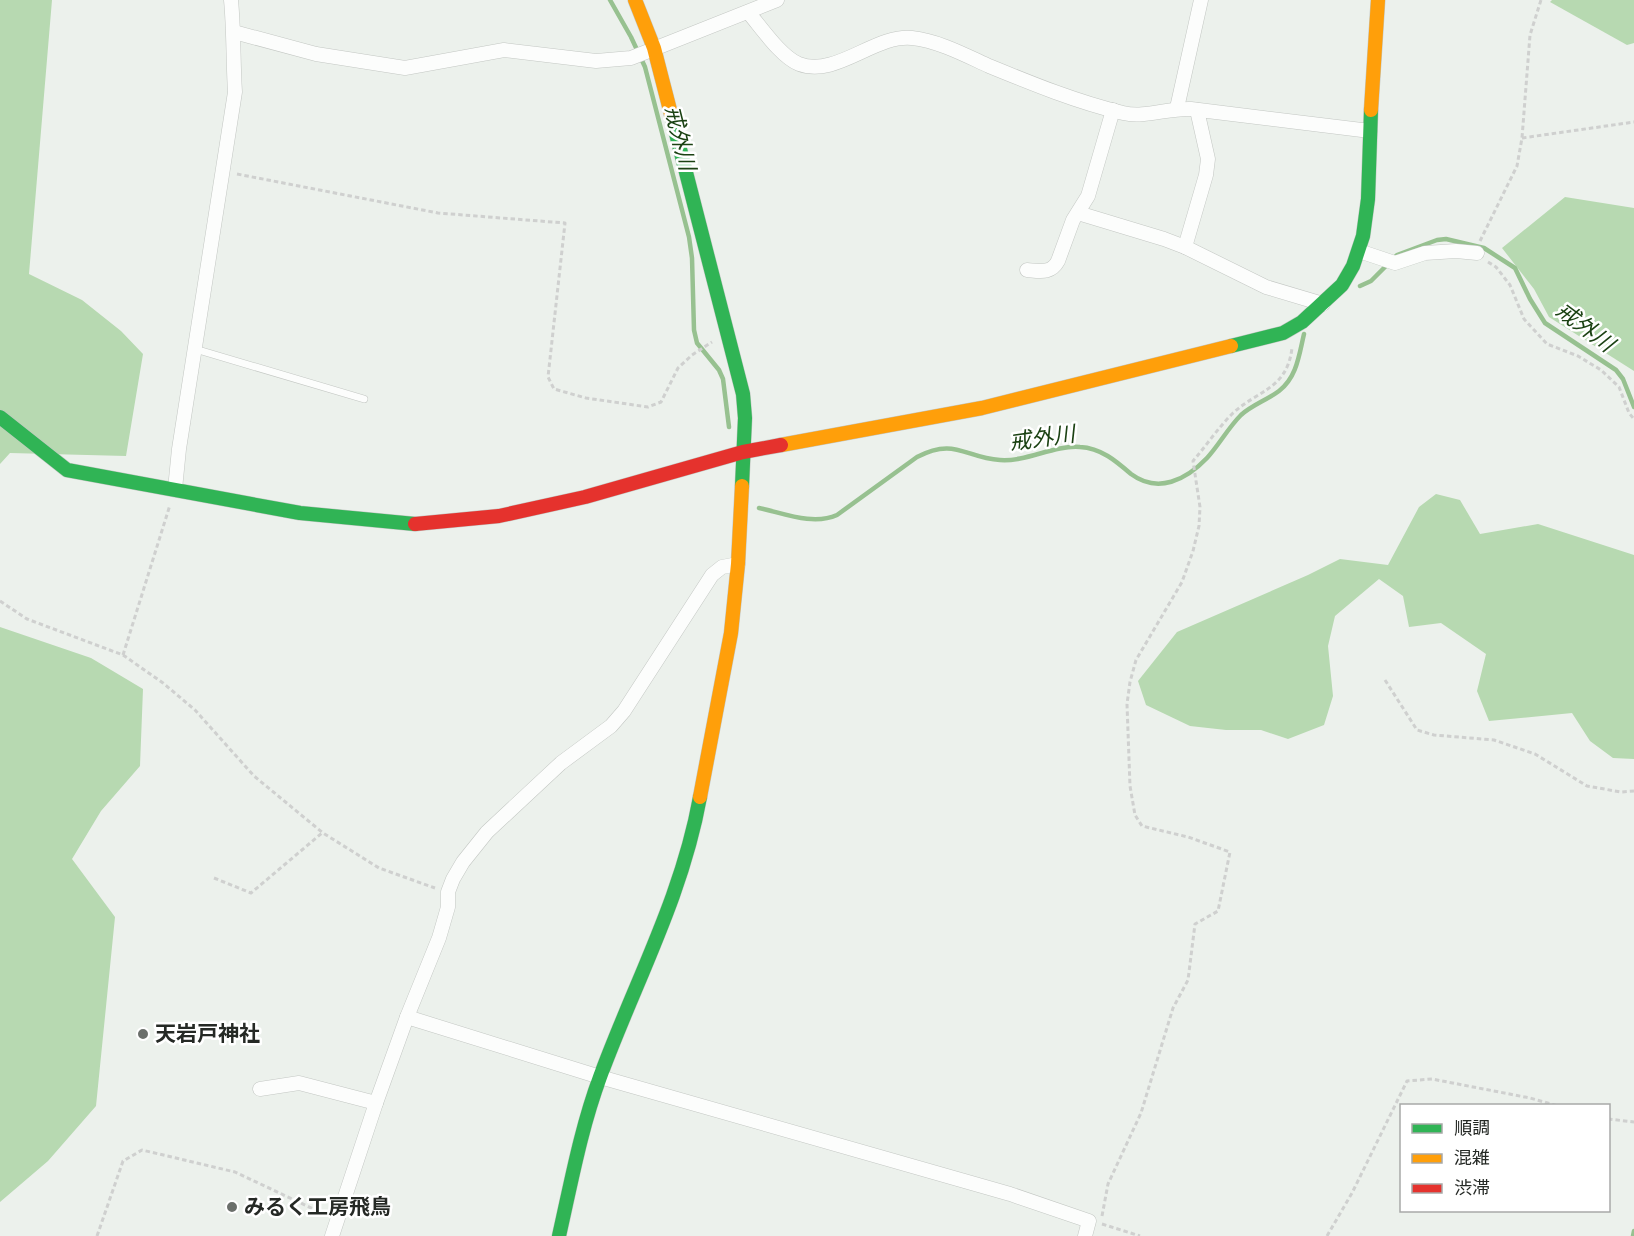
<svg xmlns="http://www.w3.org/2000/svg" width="1634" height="1236" viewBox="0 0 1634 1236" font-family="'Fira Sans','Noto Sans JP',sans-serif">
<rect width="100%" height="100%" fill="#ecf1ec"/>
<g fill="#b7d9b1">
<path d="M 0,0 L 52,0 L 29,274 L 82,300 L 121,331 L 143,354 L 126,456 L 10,453 L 0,464 Z"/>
<path d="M 1552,0 L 1634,0 L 1634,43 L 1627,45 L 1550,2 Z"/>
<path d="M 1565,197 L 1634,208 L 1634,371 L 1549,317 L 1534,289 L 1502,248 Z"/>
<path d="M 1436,494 L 1460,500 L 1480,534 L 1538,524 L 1634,555 L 1634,759 L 1613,758 L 1590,741 L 1572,713 L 1489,721 L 1477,691 L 1486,654 L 1441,623 L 1409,627 L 1403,596 L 1379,579 L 1335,616 L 1328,646 L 1333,696 L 1324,725 L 1288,739 L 1261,730 L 1226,730 L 1190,726 L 1146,705 L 1138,681 L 1177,632 L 1308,575 L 1340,559 L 1388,565 L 1419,507 Z"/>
<path d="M 0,627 L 91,658 L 143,689 L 140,766 L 101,811 L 72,859 L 115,917 L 96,1106 L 48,1161 L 0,1202 Z"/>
</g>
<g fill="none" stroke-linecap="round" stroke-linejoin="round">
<g stroke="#97c190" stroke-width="4.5">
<path d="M 610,0 L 631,37 L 645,67 L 689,237 L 692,258 L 694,330 L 697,343 L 719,370 L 723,379 L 729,427"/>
<path d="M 1360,286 L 1371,281 L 1397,255 L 1437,240 L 1446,239 L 1484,248 L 1515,268 L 1530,299 L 1545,323 L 1616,370 L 1623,379 L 1634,407"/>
<path d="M 759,508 C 783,513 813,526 837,515 L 917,457 C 955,437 965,458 1000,460 C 1027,462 1053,445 1080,447 C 1101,448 1116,461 1131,474 C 1158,494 1186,480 1207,458 C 1219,445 1228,428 1241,415 C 1252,405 1267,400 1279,391 C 1297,377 1299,355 1304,334"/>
<path d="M 1633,1236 L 1634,1231"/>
</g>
<g stroke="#c3c7c3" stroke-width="8">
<path id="lane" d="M 195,349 L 364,399"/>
</g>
<g stroke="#c3c7c3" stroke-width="15">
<g id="street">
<path d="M 748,12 C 761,27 781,57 799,64 C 836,78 875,34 912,38 C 939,41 965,55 989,66 C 1033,84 1077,102 1123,113 C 1145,118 1168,108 1191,109 L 1370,131"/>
<path d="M 234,32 L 316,54 L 405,68 L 504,50 L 596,61 L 631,58 L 777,0"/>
<path d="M 1177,108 L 1201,0"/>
<path d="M 1078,213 L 1164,239 L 1185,247 L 1266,287 L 1323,304"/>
<path d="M 1185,247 L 1206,175 L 1208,159 L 1197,110"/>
<path d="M 1359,251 L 1395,263 L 1425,253 L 1456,251 L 1477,253"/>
<path d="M 1027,270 C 1040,271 1051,274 1058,261 L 1073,220 L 1088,196 L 1113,110"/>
<path d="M 175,489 L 179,449 L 235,92 C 233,61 234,31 231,0"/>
<path d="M 407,1017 L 600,1077 L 1010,1194 L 1089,1221 L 1085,1236"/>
<path d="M 260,1089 L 299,1083 L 376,1103"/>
<path d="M 332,1236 L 376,1103 L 407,1017 L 439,938 L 448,907 L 448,892 L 453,879 L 463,862 L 487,832 L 561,763 L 611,726 L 624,711 L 712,575 L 722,567 L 738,564"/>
</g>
</g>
<g stroke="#c3c7c3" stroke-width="15">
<g id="fast">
<path d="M 671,114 L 743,394 L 745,418 L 742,486"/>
<path d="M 1231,346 L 1283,333 L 1302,322 L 1342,285 L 1353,266 L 1363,236 L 1368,199 L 1371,110"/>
<path d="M 0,417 L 67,470 L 300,513 L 415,524"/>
<path d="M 559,1236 C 571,1183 581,1128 600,1077 C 635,982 682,897 700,797"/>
</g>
</g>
<g stroke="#c3c7c3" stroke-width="15">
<g id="slow">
<path d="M 635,0 L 654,48 L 671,114"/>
<path d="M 1371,110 L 1378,0"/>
<path d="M 781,445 L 982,408 L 1231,346"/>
<path d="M 700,797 L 731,633 L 738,564 L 742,486"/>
</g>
</g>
<g stroke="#c3c7c3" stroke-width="15">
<path id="jam" d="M 415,524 L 499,516 L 585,497 L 743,452 L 781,445"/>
</g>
<g stroke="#cfd0cf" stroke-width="3" stroke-dasharray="4.5 3" stroke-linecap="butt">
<path d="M 1522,138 L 1634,122"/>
<path d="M 237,174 L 438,213 L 565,223 L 548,377 L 554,389 L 586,398 L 648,407 L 661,402 L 678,368 L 692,355 L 712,342"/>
<path d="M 1480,241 L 1517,166 L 1522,138 L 1530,35 L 1541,0"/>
<path d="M 1488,262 L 1496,267 L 1510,285 L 1524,319 L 1547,344 L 1578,356 L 1601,370 L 1619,387 L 1629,413 L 1634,419"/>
<path d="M 0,601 L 27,619 L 123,655 L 163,683 L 195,710 L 254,776 L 323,833 L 379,868 L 435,888"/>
<path d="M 123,655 L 170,505"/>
<path d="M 1385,680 L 1417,730 L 1434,735 L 1494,740 L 1535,754 L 1587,786 L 1621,792 L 1634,791"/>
<path d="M 214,878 L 251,893 L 322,833"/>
<path d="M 1608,1119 L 1634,1122"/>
<path d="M 1102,1216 L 1108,1184 L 1141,1113 L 1173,1008 L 1188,980 L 1195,924 L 1218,911 L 1230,852 L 1188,837 L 1142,826 L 1135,815 L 1130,786 L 1127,704 L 1130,682 L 1136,660 L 1182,582 L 1193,551 L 1199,526 L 1200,507 L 1193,461 C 1206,446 1218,428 1232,414 C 1257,390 1287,390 1292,348"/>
<path d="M 1102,1224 L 1140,1236"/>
<path d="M 97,1236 L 123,1161 L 142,1150 L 235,1172 L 326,1215"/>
<path d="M 1327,1236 L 1352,1193 L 1407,1081 L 1432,1079 L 1530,1098 L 1558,1106"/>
</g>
<use href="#lane" stroke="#fcfdfc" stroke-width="7"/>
<use href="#street" stroke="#fcfdfc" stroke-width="14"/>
<use href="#fast" stroke="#30b455" stroke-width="14"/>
<use href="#slow" stroke="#ff9f0a" stroke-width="14"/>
<use href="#jam" stroke="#e5322d" stroke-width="14"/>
</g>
<g fill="#6b6f6b" stroke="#fff" stroke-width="2">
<circle cx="143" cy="1034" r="6"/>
<circle cx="232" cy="1207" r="6"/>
</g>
<g text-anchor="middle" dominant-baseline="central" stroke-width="5" stroke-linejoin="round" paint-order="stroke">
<g font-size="21" font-weight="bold" fill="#252925" stroke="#fff" text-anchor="start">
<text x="155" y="1034">天岩戸神社</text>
<text x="244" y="1207">みるく工房飛鳥</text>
</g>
<g font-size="22" font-style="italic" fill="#1b4213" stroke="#fff">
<text transform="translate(680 138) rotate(76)">戒外川</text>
<text transform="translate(1585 327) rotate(37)">戒外川</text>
<text transform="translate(1042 438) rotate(-8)">戒外川</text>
</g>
</g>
<rect x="1400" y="1104" width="210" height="108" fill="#ffffff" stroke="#a8a9a8" stroke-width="1.5"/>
<rect x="1412" y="1124" width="30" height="9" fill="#30b455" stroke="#a8a9a8" stroke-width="1.5"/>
<text x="1454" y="1134" font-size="18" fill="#252925">順調</text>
<rect x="1412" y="1154" width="30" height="9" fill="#ff9f0a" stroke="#a8a9a8" stroke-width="1.5"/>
<text x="1454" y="1164" font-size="18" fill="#252925">混雑</text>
<rect x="1412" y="1184" width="30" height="9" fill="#e5322d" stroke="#a8a9a8" stroke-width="1.5"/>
<text x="1454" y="1194" font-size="18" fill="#252925">渋滞</text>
</svg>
